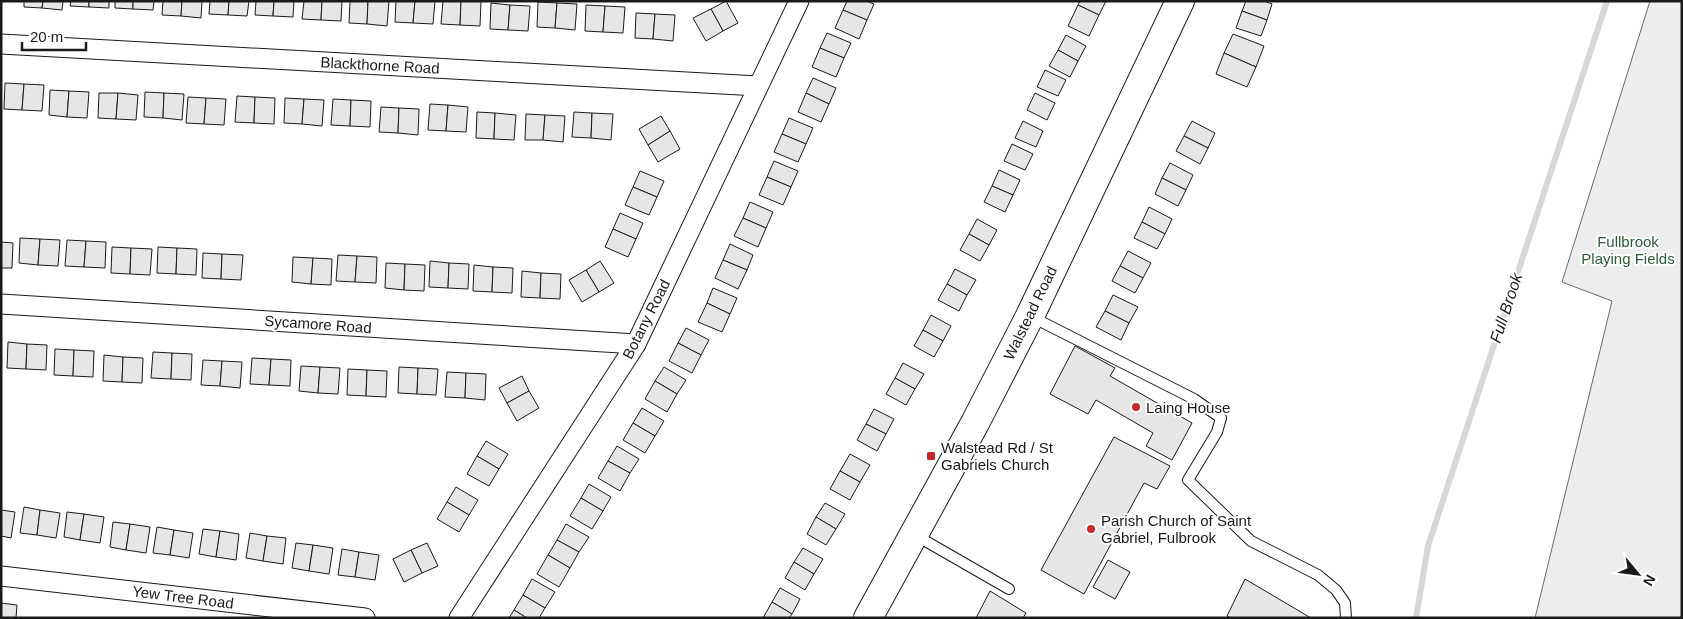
<svg xmlns="http://www.w3.org/2000/svg" width="1683" height="619" viewBox="0 0 1683 619" font-family="Helvetica,sans-serif">
<rect width="100%" height="100%" fill="#fff"/>
<path fill="#ededed" stroke="#6a6a6a" d="M 1650,1 L 1682,1 L 1682,618 L 1535,618 L 1612,301 L 1562,282 Z"/>
<g fill="none" stroke-linecap="round" stroke-linejoin="round">
<path stroke="#d7d7d7" stroke-width="6" d="M 1416,618 L 1428,546 L 1607,1"/>
</g>
<g fill="#e6e6e6" stroke="#1a1a1a">
<path d="M 24,1 L 43,1 L 42,8 L 24,7 Z"/>
<path d="M 43,1 L 63,1 L 62,10 L 42,8 Z"/>
<path d="M 71,1 L 89,1 L 89,7 L 70,6 Z"/>
<path d="M 89,1 L 109,1 L 109,8 L 89,7 Z"/>
<path d="M 115,1 L 133,1 L 133,9 L 115,8 Z"/>
<path d="M 133,1 L 154,1 L 153,10 L 133,9 Z"/>
<path d="M 163,1 L 182,1 L 181,16 L 162,15 Z"/>
<path d="M 182,1 L 202,1 L 201,18 L 181,16 Z"/>
<path d="M 210,1 L 229,1 L 228,15 L 209,14 Z"/>
<path d="M 229,1 L 249,1 L 247,16 L 228,15 Z"/>
<path d="M 256,1 L 274,1 L 273,16 L 255,15 Z"/>
<path d="M 274,1 L 294,1 L 293,17 L 273,16 Z"/>
<path d="M 304,1 L 322,1 L 321,20 L 302,19 Z"/>
<path d="M 322,1 L 342,1 L 341,21 L 321,20 Z"/>
<path d="M 350,1 L 368,1 L 367,24 L 349,23 Z"/>
<path d="M 368,1 L 389,1 L 387,26 L 367,24 Z"/>
<path d="M 396,1 L 415,1 L 413,23 L 395,22 Z"/>
<path d="M 415,1 L 435,1 L 433,24 L 413,23 Z"/>
<path d="M 443,1 L 461,1 L 460,25 L 441,24 Z"/>
<path d="M 461,1 L 481,1 L 480,26 L 460,25 Z"/>
<path d="M 726,1 L 738,23 L 723,31 L 711,9 Z"/>
<path d="M 847,1 L 866,1 L 874,4 L 867,20 L 843,10 Z"/>
<path d="M 1080,1 L 1106,1 L 1099,15 L 1078,5 Z"/>
<path d="M 1246,1 L 1264,1 L 1272,4 L 1267,20 L 1242,11 Z"/>
<path d="M 538,2 L 557,3 L 555,28 L 537,27 Z"/>
<path d="M 491,3 L 510,5 L 508,30 L 490,29 Z"/>
<path d="M 557,3 L 577,4 L 575,30 L 555,28 Z"/>
<path d="M 510,5 L 530,6 L 528,31 L 508,30 Z"/>
<path d="M 586,5 L 605,6 L 603,32 L 585,31 Z"/>
<path d="M 1078,5 L 1099,15 L 1089,36 L 1068,26 Z"/>
<path d="M 605,6 L 625,7 L 623,33 L 603,32 Z"/>
<path d="M 711,9 L 723,31 L 706,41 L 693,18 Z"/>
<path d="M 843,10 L 867,20 L 859,39 L 835,28 Z"/>
<path d="M 1242,11 L 1267,20 L 1261,36 L 1236,28 Z"/>
<path d="M 636,13 L 655,14 L 653,39 L 635,38 Z"/>
<path d="M 655,14 L 675,15 L 673,41 L 653,39 Z"/>
<path d="M 827,33 L 851,43 L 844,58 L 820,48 Z"/>
<path d="M 1233,34 L 1264,46 L 1256,67 L 1224,53 Z"/>
<path d="M 1066,35 L 1086,46 L 1078,61 L 1058,50 Z"/>
<path d="M 820,48 L 844,58 L 836,77 L 812,67 Z"/>
<path d="M 1058,50 L 1078,61 L 1070,77 L 1049,66 Z"/>
<path d="M 1224,53 L 1256,67 L 1247,87 L 1216,74 Z"/>
<path d="M 1045,70 L 1066,80 L 1058,96 L 1037,87 Z"/>
<path d="M 813,78 L 836,88 L 829,104 L 806,93 Z"/>
<path d="M 5,83 L 24,84 L 22,110 L 4,109 Z"/>
<path d="M 24,84 L 44,85 L 42,111 L 22,110 Z"/>
<path d="M 50,90 L 69,91 L 67,117 L 49,115 Z"/>
<path d="M 69,91 L 89,92 L 87,118 L 67,117 Z"/>
<path d="M 145,92 L 164,93 L 163,118 L 144,117 Z"/>
<path d="M 99,93 L 118,93 L 116,119 L 98,118 Z"/>
<path d="M 118,93 L 138,95 L 136,120 L 116,119 Z"/>
<path d="M 164,93 L 184,94 L 182,120 L 163,118 Z"/>
<path d="M 806,93 L 829,104 L 821,122 L 798,112 Z"/>
<path d="M 1035,93 L 1055,103 L 1047,120 L 1027,110 Z"/>
<path d="M 237,96 L 255,97 L 254,123 L 235,122 Z"/>
<path d="M 188,97 L 206,98 L 204,124 L 186,123 Z"/>
<path d="M 255,97 L 275,98 L 274,124 L 254,123 Z"/>
<path d="M 206,98 L 226,99 L 224,125 L 204,124 Z"/>
<path d="M 285,98 L 304,99 L 302,124 L 284,123 Z"/>
<path d="M 304,99 L 324,100 L 322,126 L 302,124 Z"/>
<path d="M 333,99 L 351,100 L 350,126 L 331,125 Z"/>
<path d="M 351,100 L 371,101 L 370,127 L 350,126 Z"/>
<path d="M 430,104 L 448,105 L 446,131 L 428,130 Z"/>
<path d="M 448,105 L 468,107 L 466,132 L 446,131 Z"/>
<path d="M 381,107 L 399,108 L 398,133 L 379,132 Z"/>
<path d="M 399,108 L 419,109 L 418,135 L 398,133 Z"/>
<path d="M 477,112 L 495,113 L 494,139 L 476,138 Z"/>
<path d="M 574,112 L 592,113 L 591,138 L 572,137 Z"/>
<path d="M 495,113 L 516,115 L 514,140 L 494,139 Z"/>
<path d="M 592,113 L 613,114 L 611,140 L 591,138 Z"/>
<path d="M 526,114 L 545,115 L 543,140 L 525,140 Z"/>
<path d="M 545,115 L 565,116 L 563,142 L 543,140 Z"/>
<path d="M 661,116 L 670,131 L 648,145 L 639,129 Z"/>
<path d="M 789,118 L 813,128 L 806,144 L 782,134 Z"/>
<path d="M 1023,121 L 1043,131 L 1036,147 L 1015,138 Z"/>
<path d="M 1192,121 L 1215,133 L 1208,148 L 1184,136 Z"/>
<path d="M 670,131 L 680,149 L 658,162 L 648,145 Z"/>
<path d="M 782,134 L 806,144 L 798,162 L 774,152 Z"/>
<path d="M 1184,136 L 1208,148 L 1200,164 L 1176,151 Z"/>
<path d="M 1012,144 L 1033,154 L 1025,170 L 1004,161 Z"/>
<path d="M 774,161 L 798,171 L 791,187 L 767,177 Z"/>
<path d="M 1170,163 L 1193,175 L 1186,190 L 1162,178 Z"/>
<path d="M 999,170 L 1020,180 L 1013,195 L 992,186 Z"/>
<path d="M 640,171 L 664,181 L 657,197 L 633,187 Z"/>
<path d="M 767,177 L 791,187 L 783,205 L 759,195 Z"/>
<path d="M 1162,178 L 1186,190 L 1178,206 L 1155,194 Z"/>
<path d="M 992,186 L 1013,195 L 1005,212 L 984,202 Z"/>
<path d="M 633,187 L 657,197 L 649,215 L 625,205 Z"/>
<path d="M 750,202 L 773,212 L 766,228 L 743,218 Z"/>
<path d="M 1149,207 L 1172,219 L 1165,234 L 1142,222 Z"/>
<path d="M 620,213 L 643,223 L 636,239 L 613,229 Z"/>
<path d="M 743,218 L 766,228 L 758,247 L 734,236 Z"/>
<path d="M 977,219 L 997,230 L 989,245 L 969,234 Z"/>
<path d="M 1142,222 L 1165,234 L 1157,249 L 1134,238 Z"/>
<path d="M 613,229 L 636,239 L 628,257 L 605,247 Z"/>
<path d="M 969,234 L 989,245 L 980,261 L 960,250 Z"/>
<path d="M 20,238 L 40,239 L 38,265 L 19,263 Z"/>
<path d="M 40,239 L 60,240 L 58,266 L 38,265 Z"/>
<path d="M 67,240 L 86,241 L 84,267 L 65,266 Z"/>
<path d="M 86,241 L 106,242 L 105,268 L 84,267 Z"/>
<path d="M 1,242 L 13,243 L 12,268 L 1,268 Z"/>
<path d="M 730,244 L 753,255 L 747,270 L 723,260 Z"/>
<path d="M 112,247 L 131,248 L 130,274 L 111,273 Z"/>
<path d="M 158,247 L 177,248 L 176,274 L 157,273 Z"/>
<path d="M 131,248 L 152,249 L 150,275 L 130,274 Z"/>
<path d="M 177,248 L 197,249 L 196,275 L 176,274 Z"/>
<path d="M 1128,251 L 1151,263 L 1143,278 L 1120,266 Z"/>
<path d="M 203,253 L 222,254 L 221,279 L 202,278 Z"/>
<path d="M 222,254 L 243,255 L 241,280 L 221,279 Z"/>
<path d="M 338,255 L 357,256 L 355,282 L 336,281 Z"/>
<path d="M 357,256 L 377,257 L 376,283 L 355,282 Z"/>
<path d="M 293,257 L 313,258 L 311,284 L 292,282 Z"/>
<path d="M 313,258 L 332,259 L 331,285 L 311,284 Z"/>
<path d="M 723,260 L 747,270 L 738,289 L 715,278 Z"/>
<path d="M 430,261 L 449,263 L 448,288 L 429,287 Z"/>
<path d="M 600,261 L 614,283 L 599,292 L 586,270 Z"/>
<path d="M 386,263 L 405,264 L 404,290 L 385,288 Z"/>
<path d="M 449,263 L 469,264 L 468,289 L 448,288 Z"/>
<path d="M 405,264 L 425,265 L 424,291 L 404,290 Z"/>
<path d="M 474,265 L 493,267 L 492,292 L 473,291 Z"/>
<path d="M 1120,266 L 1143,278 L 1135,293 L 1112,281 Z"/>
<path d="M 493,267 L 513,268 L 512,293 L 492,292 Z"/>
<path d="M 955,269 L 976,280 L 967,295 L 947,284 Z"/>
<path d="M 586,270 L 599,292 L 582,302 L 569,280 Z"/>
<path d="M 522,271 L 541,273 L 540,298 L 521,297 Z"/>
<path d="M 541,273 L 561,274 L 560,299 L 540,298 Z"/>
<path d="M 947,284 L 967,295 L 959,311 L 938,300 Z"/>
<path d="M 713,288 L 737,298 L 730,314 L 707,303 Z"/>
<path d="M 1113,295 L 1138,307 L 1129,323 L 1105,311 Z"/>
<path d="M 707,303 L 730,314 L 722,332 L 698,322 Z"/>
<path d="M 1105,311 L 1129,323 L 1121,340 L 1096,327 Z"/>
<path d="M 931,315 L 951,326 L 943,341 L 923,330 Z"/>
<path d="M 686,328 L 709,340 L 701,355 L 678,343 Z"/>
<path d="M 923,330 L 943,341 L 934,357 L 914,346 Z"/>
<path d="M 8,342 L 27,344 L 26,369 L 7,368 Z"/>
<path d="M 678,343 L 701,355 L 692,373 L 669,361 Z"/>
<path d="M 27,344 L 47,345 L 46,370 L 26,369 Z"/>
<path d="M 1075,346 L 1115,368 L 1110,376 L 1192,423 L 1172,460 L 1146,446 L 1153,433 L 1096,400 L 1088,414 L 1050,394 Z"/>
<path d="M 55,349 L 74,350 L 73,376 L 54,375 Z"/>
<path d="M 74,350 L 94,351 L 93,377 L 73,376 Z"/>
<path d="M 153,352 L 172,353 L 171,379 L 151,378 Z"/>
<path d="M 172,353 L 192,354 L 191,380 L 171,379 Z"/>
<path d="M 104,355 L 123,357 L 122,382 L 103,381 Z"/>
<path d="M 123,357 L 143,358 L 142,383 L 122,382 Z"/>
<path d="M 252,358 L 271,359 L 269,385 L 250,384 Z"/>
<path d="M 271,359 L 291,360 L 290,386 L 269,385 Z"/>
<path d="M 203,360 L 222,361 L 220,386 L 201,385 Z"/>
<path d="M 222,361 L 242,362 L 240,388 L 220,386 Z"/>
<path d="M 903,363 L 924,374 L 915,389 L 895,378 Z"/>
<path d="M 301,366 L 320,367 L 318,393 L 299,391 Z"/>
<path d="M 320,367 L 340,368 L 338,394 L 318,393 Z"/>
<path d="M 399,367 L 418,368 L 417,394 L 398,393 Z"/>
<path d="M 664,367 L 686,380 L 677,394 L 655,381 Z"/>
<path d="M 418,368 L 438,369 L 436,395 L 417,394 Z"/>
<path d="M 348,369 L 367,370 L 366,396 L 347,395 Z"/>
<path d="M 367,370 L 387,371 L 386,397 L 366,396 Z"/>
<path d="M 447,372 L 466,373 L 465,398 L 445,397 Z"/>
<path d="M 466,373 L 486,374 L 485,400 L 465,398 Z"/>
<path d="M 522,376 L 529,391 L 507,403 L 499,388 Z"/>
<path d="M 895,378 L 915,389 L 906,405 L 886,394 Z"/>
<path d="M 655,381 L 677,394 L 667,412 L 645,399 Z"/>
<path d="M 529,391 L 539,408 L 517,421 L 507,403 Z"/>
<path d="M 642,408 L 664,421 L 655,436 L 633,423 Z"/>
<path d="M 874,409 L 894,419 L 886,434 L 866,424 Z"/>
<path d="M 633,423 L 655,436 L 645,453 L 623,440 Z"/>
<path d="M 866,424 L 886,434 L 877,451 L 857,440 Z"/>
<path d="M 1114,437 L 1170,466 L 1157,489 L 1144,483 L 1084,594 L 1041,570 Z"/>
<path d="M 486,441 L 508,454 L 499,469 L 477,456 Z"/>
<path d="M 617,446 L 639,459 L 630,473 L 608,461 Z"/>
<path d="M 850,454 L 870,465 L 860,482 L 840,471 Z"/>
<path d="M 477,456 L 499,469 L 489,486 L 467,474 Z"/>
<path d="M 608,461 L 630,473 L 620,491 L 598,478 Z"/>
<path d="M 840,471 L 860,482 L 850,500 L 830,489 Z"/>
<path d="M 589,484 L 611,497 L 603,511 L 581,498 Z"/>
<path d="M 456,487 L 478,500 L 469,515 L 447,502 Z"/>
<path d="M 581,498 L 603,511 L 592,529 L 570,516 Z"/>
<path d="M 447,502 L 469,515 L 459,532 L 437,519 Z"/>
<path d="M 825,503 L 845,514 L 836,529 L 816,517 Z"/>
<path d="M 24,507 L 40,510 L 37,535 L 20,533 Z"/>
<path d="M 1,510 L 15,512 L 11,538 L 1,536 Z"/>
<path d="M 40,510 L 60,513 L 56,538 L 37,535 Z"/>
<path d="M 67,512 L 84,514 L 80,540 L 64,537 Z"/>
<path d="M 84,514 L 104,517 L 100,543 L 80,540 Z"/>
<path d="M 816,517 L 836,529 L 826,545 L 807,534 Z"/>
<path d="M 113,522 L 130,524 L 126,550 L 110,547 Z"/>
<path d="M 130,524 L 150,527 L 146,553 L 126,550 Z"/>
<path d="M 566,524 L 589,537 L 579,552 L 557,540 Z"/>
<path d="M 157,527 L 174,530 L 170,555 L 153,553 Z"/>
<path d="M 203,529 L 220,531 L 216,557 L 199,554 Z"/>
<path d="M 174,530 L 193,533 L 189,558 L 170,555 Z"/>
<path d="M 220,531 L 239,534 L 236,560 L 216,557 Z"/>
<path d="M 250,533 L 267,536 L 263,561 L 246,558 Z"/>
<path d="M 267,536 L 286,538 L 283,564 L 263,561 Z"/>
<path d="M 557,540 L 579,552 L 570,568 L 548,555 Z"/>
<path d="M 296,543 L 313,545 L 309,571 L 292,568 Z"/>
<path d="M 427,543 L 438,566 L 422,573 L 411,550 Z"/>
<path d="M 313,545 L 333,548 L 329,574 L 309,571 Z"/>
<path d="M 803,548 L 823,559 L 814,574 L 794,562 Z"/>
<path d="M 342,549 L 359,552 L 355,577 L 338,575 Z"/>
<path d="M 411,550 L 422,573 L 404,582 L 393,559 Z"/>
<path d="M 359,552 L 379,555 L 375,580 L 355,577 Z"/>
<path d="M 548,555 L 570,568 L 559,587 L 537,574 Z"/>
<path d="M 1108,560 L 1130,572 L 1115,599 L 1093,587 Z"/>
<path d="M 794,562 L 814,574 L 805,590 L 785,578 Z"/>
<path d="M 532,579 L 555,592 L 545,608 L 523,595 Z"/>
<path d="M 1245,579 L 1311,618 L 1231,618 L 1227,616 Z"/>
<path d="M 780,588 L 800,599 L 792,614 L 772,602 Z"/>
<path d="M 990,591 L 1026,613 L 1023,618 L 976,618 Z"/>
<path d="M 523,595 L 545,608 L 539,618 L 527,618 L 514,610 Z"/>
<path d="M 772,602 L 792,614 L 789,618 L 763,618 Z"/>
<path d="M 1,603 L 17,605 L 16,618 L 1,618 Z"/>
<path d="M 514,610 L 527,618 L 509,618 Z"/>
</g>
<g fill="none" stroke-linecap="round" stroke-linejoin="round">
<g stroke="#1a1a1a" stroke-width="12">
<g id="lane">
<path d="M 1030,316 L 1194,399 L 1221,418 L 1217,432 L 1188,480 L 1251,541 L 1318,575 L 1336,590 L 1345,603 L 1346,618"/>
<path d="M 915,535 L 1009,589"/>
</g>
</g>
<g stroke="#1a1a1a" stroke-width="21">
<g id="street">
<path d="M 1,44 L 758,86"/>
<path d="M 1,304 L 636,344"/>
<path d="M 1,576 L 365,618"/>
<path d="M 459,618 L 636,344 L 799,1"/>
</g>
</g>
<g stroke="#1a1a1a" stroke-width="30">
<path id="secondary" d="M 868,618 L 975,423 L 1030,316 L 1180,1"/>
</g>
<use href="#lane" stroke="#fff" stroke-width="10"/>
<use href="#street" stroke="#fff" stroke-width="19"/>
<use href="#secondary" stroke="#fff" stroke-width="28"/>
</g>
<g fill="#c62828" stroke="#fff" stroke-width="2">
<circle cx="1136" cy="407" r="5"/>
<rect x="926" y="451" width="10" height="10" rx="2.5"/>
<circle cx="1091" cy="529" r="5"/>
</g>
<g text-anchor="middle" dominant-baseline="central" stroke-width="4" stroke-linejoin="round" paint-order="stroke">
<g font-size="15" fill="#1a1a1a" stroke="#fff">
<text transform="translate(380 65) rotate(3)">Blackthorne Road</text>
<text transform="translate(1030 313) rotate(-64)">Walstead Road</text>
<text transform="translate(646 319) rotate(-63)">Botany Road</text>
<text transform="translate(318 324) rotate(4)">Sycamore Road</text>
<text transform="translate(183 597) rotate(7)">Yew Tree Road</text>
</g>
<g font-size="15" fill="#2b5a34" stroke="#fff">
<text x="1628" y="241">Fullbrook<tspan x="1628" dy="17">Playing Fields</tspan></text>
</g>
<g font-size="15" fill="#1a1a1a" stroke="#fff" text-anchor="start">
<text x="1146" y="407">Laing House</text>
<text x="941" y="447">Walstead Rd / St<tspan x="941" dy="17">Gabriels Church</tspan></text>
<text x="1101" y="520">Parish Church of Saint<tspan x="1101" dy="17">Gabriel, Fulbrook</tspan></text>
</g>
<g font-size="16" font-style="italic" fill="#1a1a1a" stroke="#fff">
<text transform="translate(1506 308) rotate(-72)">Full Brook</text>
</g>
</g>
<rect width="1683" height="619" fill="none" stroke="#1a1a1a" stroke-width="5"/>
<g transform="translate(1638 574) rotate(119)" stroke="#ffffff" stroke-width="4" paint-order="stroke">
<path d="M0-4L9 19L0 12L-9 19Z" fill="#1a1a1a"/>
<text y="-8" font-size="14" font-weight="bold" text-anchor="middle" fill="#1a1a1a">N</text>
</g>
<path d="M22 42v8h64v-8" fill="none" stroke="#1a1a1a" stroke-width="2.5"/>
<text x="30" y="42" font-size="15" fill="#1a1a1a" stroke="#ffffff" stroke-width="4" paint-order="stroke">20 m</text>
</svg>
